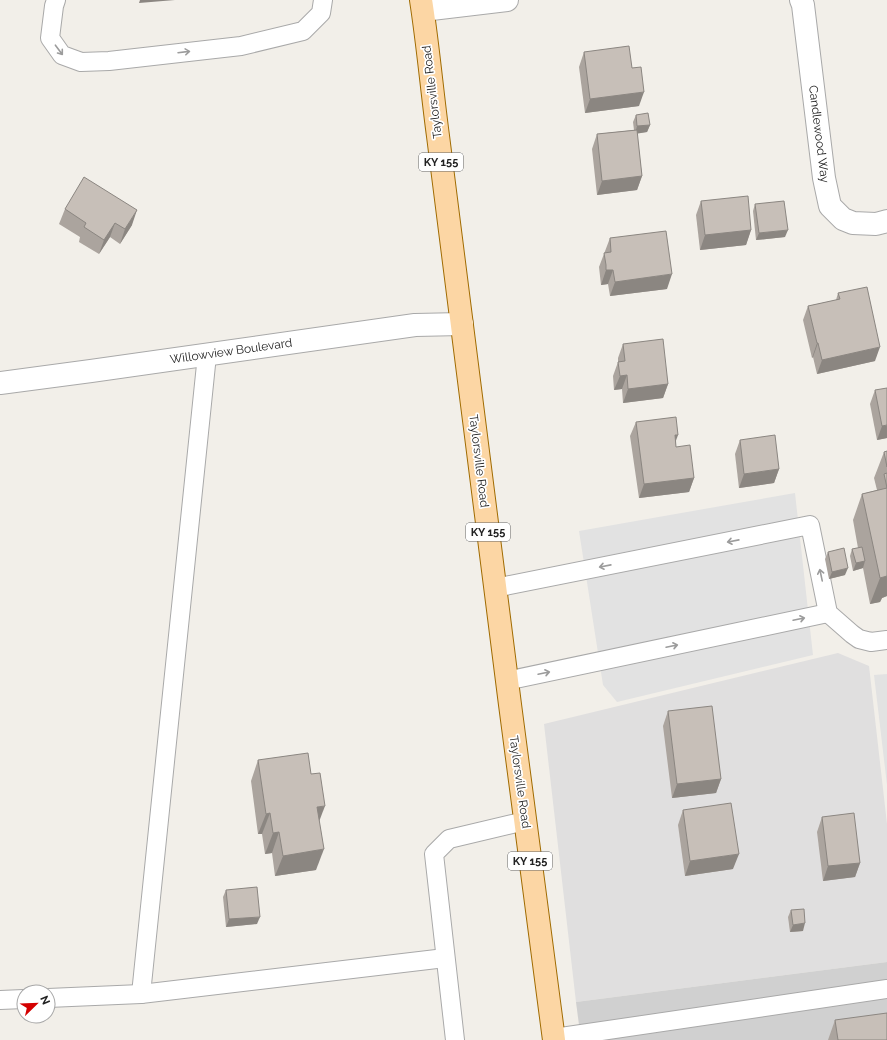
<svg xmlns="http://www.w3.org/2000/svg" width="887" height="1040" viewBox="0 0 887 1040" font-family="Raleway,sans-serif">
<rect width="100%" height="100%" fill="#f2efe9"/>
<path fill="#e0dfdf" d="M 838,653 L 869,666 L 887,824 L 887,962 L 576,1002 L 544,724 Z"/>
<path fill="#d0d0d0" d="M 887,962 L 887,1040 L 581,1040 L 576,1002 Z"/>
<g fill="#e2e2e2">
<path d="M 795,493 L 813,655 L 617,702 L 603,685 L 579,531 Z"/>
<path d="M 887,674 L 887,785 L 874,675 Z"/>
</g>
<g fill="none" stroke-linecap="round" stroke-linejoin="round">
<g stroke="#a9a9a9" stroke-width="20">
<g id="lane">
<path d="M 56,0 L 54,6 L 50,38 L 62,55 L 81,62 L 109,61 L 241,46 L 303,31 L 321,13 L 323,0"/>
<path d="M 495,588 L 810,525 L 828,613 L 852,634 L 859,639 L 871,642 L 887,640"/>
<path d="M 506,681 L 828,613"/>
<path d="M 141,994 L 207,355"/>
<path d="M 48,998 L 141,994 L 445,958"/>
<path d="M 0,1000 L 24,999"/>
<path d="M 554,1038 L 887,989"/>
<path d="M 455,1040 L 434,854 L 449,839 L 525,821"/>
</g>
</g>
<g stroke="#a9a9a9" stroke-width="24">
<g id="street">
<path d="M 801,0 L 803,5 L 824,178 L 830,206 L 843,219 L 853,223 L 876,224 L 887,221"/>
<path d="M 423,10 L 507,0"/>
<path d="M 0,383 L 91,371 L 415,325 L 462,324"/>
</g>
</g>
<g stroke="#a06b00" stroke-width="24">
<path id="primary" d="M 421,0 C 428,45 432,91 438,136 C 477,437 513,739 554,1040"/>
</g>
<use href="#lane" stroke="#fff" stroke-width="18"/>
<use href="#street" stroke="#fff" stroke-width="22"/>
<use href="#primary" stroke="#fcd6a4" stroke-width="22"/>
</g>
<g fill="#aba49e">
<path d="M 584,52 L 632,68 L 639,106 L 585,113 L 579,67 Z"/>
<path d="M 636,115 L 650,125 L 647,132 L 637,133 L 642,176 L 637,190 L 597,195 L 592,149 L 597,134 L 634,130 L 633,122 Z"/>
<path d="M 701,201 L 751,230 L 746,245 L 700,250 L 696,215 Z"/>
<path d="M 755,204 L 785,237 L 756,240 L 753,211 Z"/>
<path d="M 65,209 L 132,225 L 120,244 L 110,237 L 99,254 L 79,242 L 80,237 L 59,224 Z"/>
<path d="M 610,238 L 667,289 L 610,296 L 608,284 L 601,285 L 599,267 Z"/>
<path d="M 838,293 L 875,361 L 817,374 L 813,357 L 812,358 L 803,320 L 808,306 L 836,300 Z"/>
<path d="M 623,344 L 668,384 L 663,398 L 623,403 L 622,389 L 614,390 L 613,376 L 618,362 L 618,358 Z"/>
<path d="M 875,390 L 887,438 L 877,440 L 870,404 Z"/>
<path d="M 636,422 L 676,442 L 676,447 L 694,478 L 689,492 L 639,498 L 630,436 Z"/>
<path d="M 740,440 L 779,469 L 774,483 L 739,488 L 735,454 Z"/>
<path d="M 887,451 L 887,596 L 882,598 L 880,602 L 870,604 L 863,568 L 853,571 L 850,556 L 852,549 L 858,548 L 853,520 L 862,494 L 877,490 L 874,478 L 884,452 Z"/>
<path d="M 828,552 L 845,575 L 829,579 L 825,559 Z"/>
<path d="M 668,711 L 721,779 L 716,793 L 672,798 L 663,726 Z"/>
<path d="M 258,760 L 319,821 L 316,870 L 275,876 L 272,853 L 265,854 L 262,834 L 258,834 L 251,781 Z"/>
<path d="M 683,810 L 733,869 L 685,876 L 678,825 Z"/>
<path d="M 822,817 L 860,863 L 855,877 L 823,881 L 817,832 Z"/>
<path d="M 226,890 L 257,924 L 226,927 L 223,897 Z"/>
<path d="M 791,910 L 803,931 L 790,932 L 788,917 Z"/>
<path d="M 835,1020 L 887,1040 L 828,1040 Z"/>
</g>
<g fill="#8b8681">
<path d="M 140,0 L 175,0 L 139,3 Z"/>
<path d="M 644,92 L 639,106 L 585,113 L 590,99 Z"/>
<path d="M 650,125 L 647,132 L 635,134 L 637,126 Z"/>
<path d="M 642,176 L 637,190 L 597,195 L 602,181 Z"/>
<path d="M 137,210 L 132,225 L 120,244 L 125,229 Z"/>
<path d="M 115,223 L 110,237 L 99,254 L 104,240 Z"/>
<path d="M 751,230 L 746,245 L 700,250 L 705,235 Z"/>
<path d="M 788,230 L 785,237 L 756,240 L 759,233 Z"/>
<path d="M 606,270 L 613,270 L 608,284 L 601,285 Z"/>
<path d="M 672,274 L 667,289 L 610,296 L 615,282 Z"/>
<path d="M 817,343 L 818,343 L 813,357 L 812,358 Z"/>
<path d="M 880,347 L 875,361 L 817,374 L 822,360 Z"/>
<path d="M 627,375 L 622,389 L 614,390 L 620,376 Z"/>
<path d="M 668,384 L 663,398 L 623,403 L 628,389 Z"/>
<path d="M 887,425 L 887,438 L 877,440 L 882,426 Z"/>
<path d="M 675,435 L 678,435 L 673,449 Z"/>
<path d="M 779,469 L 774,483 L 739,488 L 744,474 Z"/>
<path d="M 694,478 L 689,492 L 639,498 L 644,484 Z"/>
<path d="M 865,561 L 863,568 L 853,571 L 856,563 Z"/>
<path d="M 848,568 L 845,575 L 829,579 L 832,572 Z"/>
<path d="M 887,576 L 887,596 L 882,598 L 880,602 L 870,604 L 880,578 Z"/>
<path d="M 721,779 L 716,793 L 672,798 L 677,784 Z"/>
<path d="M 325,806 L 317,827 L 317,807 Z"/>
<path d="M 270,813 L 262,834 L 258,834 L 266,814 Z"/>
<path d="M 279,832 L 272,853 L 265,854 L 273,833 Z"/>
<path d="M 324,849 L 316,870 L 275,876 L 283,856 Z"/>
<path d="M 739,854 L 733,869 L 685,876 L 690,861 Z"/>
<path d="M 860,863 L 855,877 L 823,881 L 828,866 Z"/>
<path d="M 260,917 L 257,924 L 226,927 L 229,919 Z"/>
<path d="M 805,923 L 803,931 L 790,932 L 793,925 Z"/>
</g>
<g fill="#c7bfb8" stroke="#8b8681">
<path d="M 629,46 L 632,68 L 641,67 L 644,92 L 590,99 L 584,52 Z"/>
<path d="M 648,113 L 650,125 L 637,126 L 636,115 Z"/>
<path d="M 637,130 L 642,176 L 602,181 L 597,134 Z"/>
<path d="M 84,177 L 137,210 L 125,229 L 115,223 L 104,240 L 84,227 L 86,223 L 65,209 Z"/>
<path d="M 748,196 L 751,230 L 705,235 L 701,201 Z"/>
<path d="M 784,201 L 788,230 L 759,233 L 755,204 Z"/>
<path d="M 666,231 L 672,274 L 615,282 L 613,270 L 606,270 L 606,265 L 604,253 L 611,252 L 610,238 Z"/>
<path d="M 867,287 L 880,347 L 822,360 L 818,343 L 817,343 L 808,306 L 840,299 L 838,293 Z"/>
<path d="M 663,339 L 668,384 L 628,389 L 627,375 L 620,376 L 618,362 L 625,361 L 623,344 Z"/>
<path d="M 887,388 L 887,425 L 882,426 L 875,390 Z"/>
<path d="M 676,417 L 678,435 L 675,435 L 676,447 L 690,445 L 694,478 L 644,484 L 636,422 Z"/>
<path d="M 775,435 L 779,469 L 744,474 L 740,440 Z"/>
<path d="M 887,451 L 887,467 L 884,452 Z"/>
<path d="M 887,473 L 887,488 L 884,474 Z"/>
<path d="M 887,488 L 887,576 L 880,578 L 862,494 Z"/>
<path d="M 862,547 L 865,561 L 856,563 L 852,549 Z"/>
<path d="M 844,548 L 848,568 L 832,572 L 828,552 Z"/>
<path d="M 712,706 L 721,779 L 677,784 L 668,711 Z"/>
<path d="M 308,753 L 311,774 L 320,773 L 325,806 L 317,807 L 324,849 L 283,856 L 279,832 L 273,833 L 270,813 L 266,814 L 258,760 Z"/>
<path d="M 731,803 L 739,854 L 690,861 L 683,810 Z"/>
<path d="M 854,813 L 860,863 L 828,866 L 822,817 Z"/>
<path d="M 257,887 L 260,917 L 229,919 L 226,890 Z"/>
<path d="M 804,909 L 805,923 L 793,925 L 791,910 Z"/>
<path d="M 887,1013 L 887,1040 L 838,1040 L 835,1020 Z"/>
</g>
<defs><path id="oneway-shaft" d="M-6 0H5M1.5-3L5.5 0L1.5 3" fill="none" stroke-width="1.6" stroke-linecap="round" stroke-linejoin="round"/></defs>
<g stroke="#9c9c9c">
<use href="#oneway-shaft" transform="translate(59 50) rotate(53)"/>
<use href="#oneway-shaft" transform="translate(184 52) rotate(-7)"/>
<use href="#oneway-shaft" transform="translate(733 541) rotate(169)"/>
<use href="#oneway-shaft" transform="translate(605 566) rotate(169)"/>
<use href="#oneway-shaft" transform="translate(821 575) rotate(-102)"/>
<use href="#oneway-shaft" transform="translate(799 619) rotate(-12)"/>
<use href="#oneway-shaft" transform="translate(672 646) rotate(-12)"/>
<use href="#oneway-shaft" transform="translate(544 673) rotate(-12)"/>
</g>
<g text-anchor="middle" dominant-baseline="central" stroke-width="3.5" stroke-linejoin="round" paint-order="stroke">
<g fill="#fff" stroke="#646464" stroke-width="1">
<rect x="419" y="153" width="44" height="18" rx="3"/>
<rect x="466" y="523" width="44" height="18" rx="3"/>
<rect x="508" y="852" width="44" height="18" rx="3"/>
</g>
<g font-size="11" font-weight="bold" fill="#222">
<text x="441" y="162">KY 155</text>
<text x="488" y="532">KY 155</text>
<text x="530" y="861">KY 155</text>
</g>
<g font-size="12" fill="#222" stroke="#fff">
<text transform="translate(432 92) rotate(-97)">Taylorsville Road</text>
<text transform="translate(819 134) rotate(83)">Candlewood Way</text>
<text transform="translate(231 351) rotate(-8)">Willowview Boulevard</text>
<text transform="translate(479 461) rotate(83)">Taylorsville Road</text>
<text transform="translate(520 782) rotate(82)">Taylorsville Road</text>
</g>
</g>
<g transform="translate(36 1004) rotate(67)"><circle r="19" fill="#ffffff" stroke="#a7a7a7"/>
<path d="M0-3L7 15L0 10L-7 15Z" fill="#d40000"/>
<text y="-6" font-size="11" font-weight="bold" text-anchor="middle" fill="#222222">N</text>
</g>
</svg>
